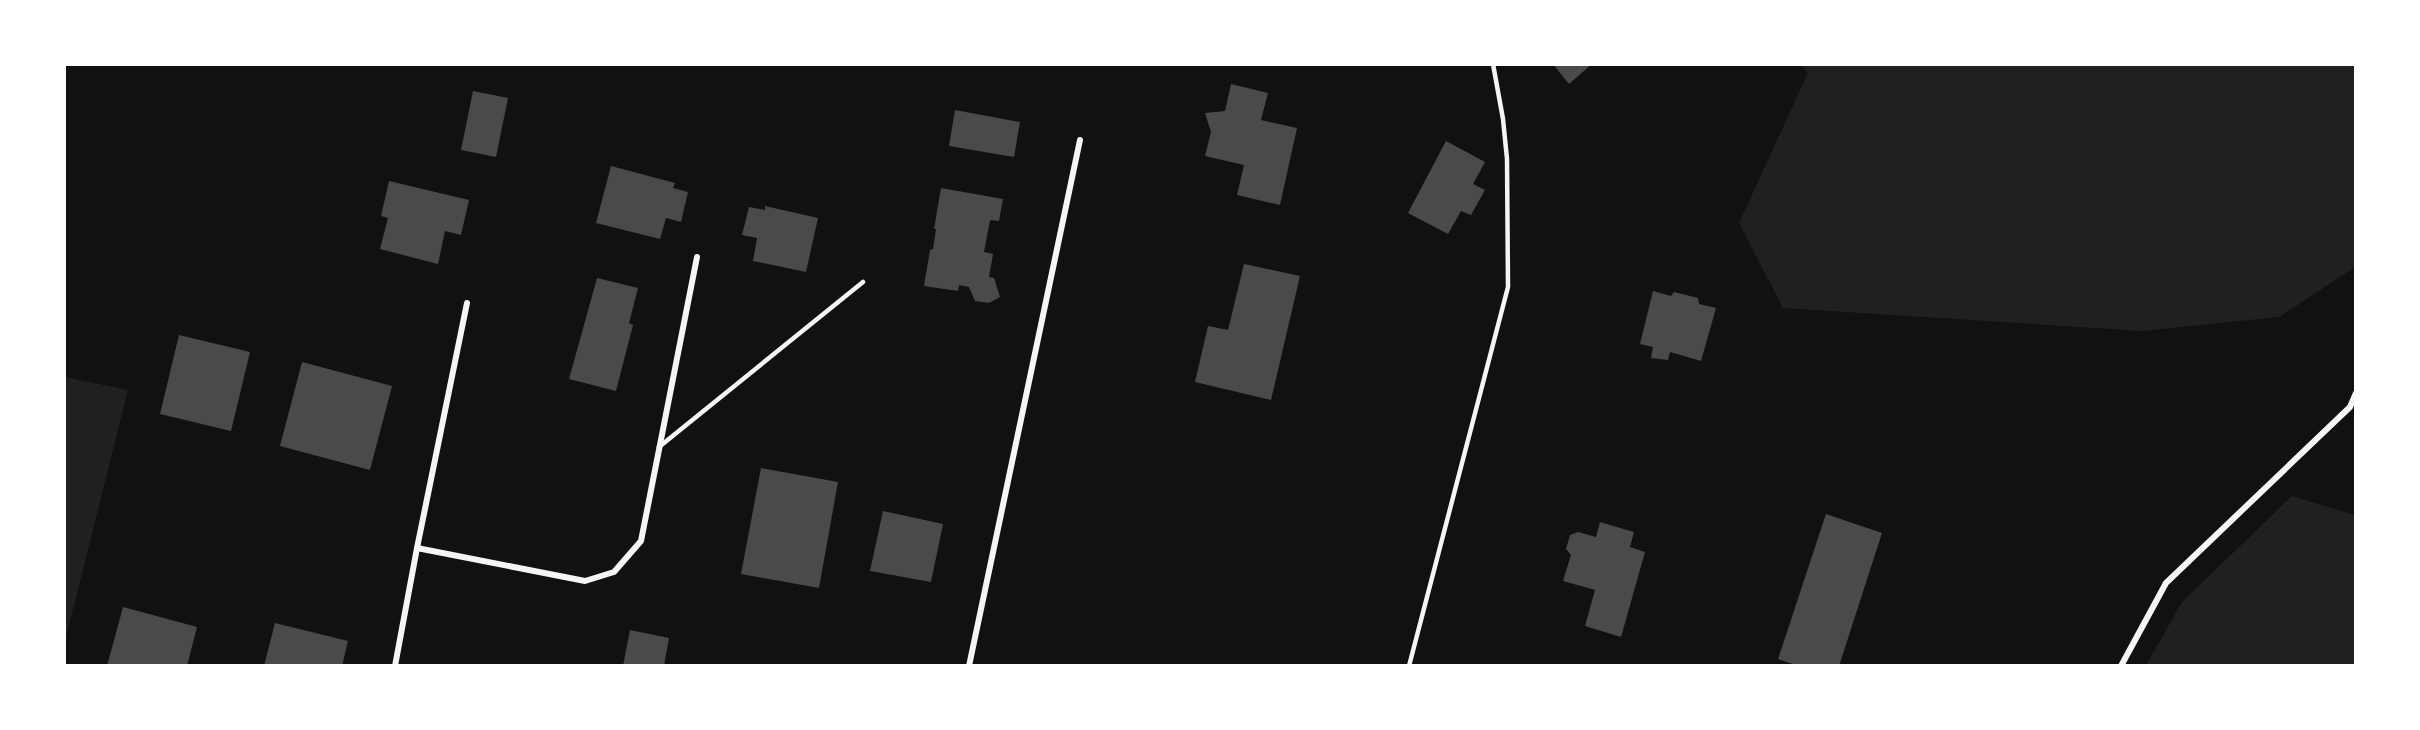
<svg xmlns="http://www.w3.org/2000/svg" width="2420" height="730" viewBox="0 0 2420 730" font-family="'Sofia Sans Condensed',sans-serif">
<rect width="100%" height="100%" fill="#111"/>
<g fill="#202020">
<path d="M 1801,65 L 2355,65 L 2355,267 L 2279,317 L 2142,331 L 1783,308 L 1739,223 L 1808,73 Z"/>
<path d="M 65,377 L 128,390 L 65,641 L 64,377 Z"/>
<path d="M 2292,496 L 2355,515 L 2355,665 L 2146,665 L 2182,602 Z"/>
</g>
<g fill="#4a4a4a">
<path d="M 1553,64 L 1592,64 L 1569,84 Z"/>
<path d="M 1231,84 L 1268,93 L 1261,120 L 1297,128 L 1280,205 L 1237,195 L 1244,165 L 1205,156 L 1211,132 L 1205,113 L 1225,111 Z"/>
<path d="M 473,91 L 508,98 L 496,157 L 461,150 Z"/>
<path d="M 955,110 L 1020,122 L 1014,157 L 949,146 Z"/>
<path d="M 1446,141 L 1485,162 L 1473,184 L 1485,190 L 1471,215 L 1461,211 L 1448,234 L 1408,213 Z"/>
<path d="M 611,166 L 675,183 L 673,188 L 688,192 L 681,222 L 666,218 L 660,239 L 596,223 Z"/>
<path d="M 389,181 L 469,200 L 461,235 L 445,231 L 438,264 L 380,249 L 388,218 L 381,216 Z"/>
<path d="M 941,188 L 1003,199 L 999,221 L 990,220 L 984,252 L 993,254 L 989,277 L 994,278 L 1000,297 L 989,303 L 975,301 L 969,287 L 959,285 L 958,291 L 924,286 L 930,250 L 933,249 L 936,229 L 934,229 Z"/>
<path d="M 765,206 L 818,218 L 806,272 L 753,261 L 757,238 L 742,235 L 749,207 L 765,210 Z"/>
<path d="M 1244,264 L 1300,276 L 1271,400 L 1195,382 L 1208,326 L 1228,330 Z"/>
<path d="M 597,278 L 638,288 L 629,323 L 633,325 L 616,391 L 569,379 Z"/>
<path d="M 1653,291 L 1671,296 L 1674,292 L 1698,298 L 1699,304 L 1716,308 L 1701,361 L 1670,352 L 1668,360 L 1651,358 L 1653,347 L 1640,344 Z"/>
<path d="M 179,335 L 250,352 L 231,431 L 160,414 Z"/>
<path d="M 302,362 L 392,386 L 370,470 L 280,446 Z"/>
<path d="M 761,468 L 838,482 L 819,588 L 741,574 Z"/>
<path d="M 883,511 L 943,524 L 931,582 L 870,571 Z"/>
<path d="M 1826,514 L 1882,533 L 1839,666 L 1798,666 L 1778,659 Z"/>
<path d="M 1600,522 L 1634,532 L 1630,547 L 1645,552 L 1621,637 L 1585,626 L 1595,590 L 1563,581 L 1571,555 L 1566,549 L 1570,535 L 1578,532 L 1596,537 Z"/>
<path d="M 123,607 L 197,627 L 187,666 L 107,666 Z"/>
<path d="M 275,623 L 348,641 L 342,666 L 264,666 Z"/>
<path d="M 630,630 L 669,638 L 664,666 L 623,666 Z"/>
</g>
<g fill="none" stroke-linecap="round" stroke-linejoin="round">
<g stroke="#f5f5f5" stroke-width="4.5">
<path d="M 659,447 L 863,282"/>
<path d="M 1409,666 L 1508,287 L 1507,159 L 1503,119 L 1493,64"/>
</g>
<g stroke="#f5f5f5" stroke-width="6">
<path d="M 417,548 L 467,303"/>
<path d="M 395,666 L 417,548 L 585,581 L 614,572 L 641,541 L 697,257"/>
<path d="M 969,666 L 1080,140"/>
<path d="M 2121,666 L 2166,583 L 2350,407 L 2356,393"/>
</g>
</g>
<rect width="2420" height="730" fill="none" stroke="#ffffff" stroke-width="132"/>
</svg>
